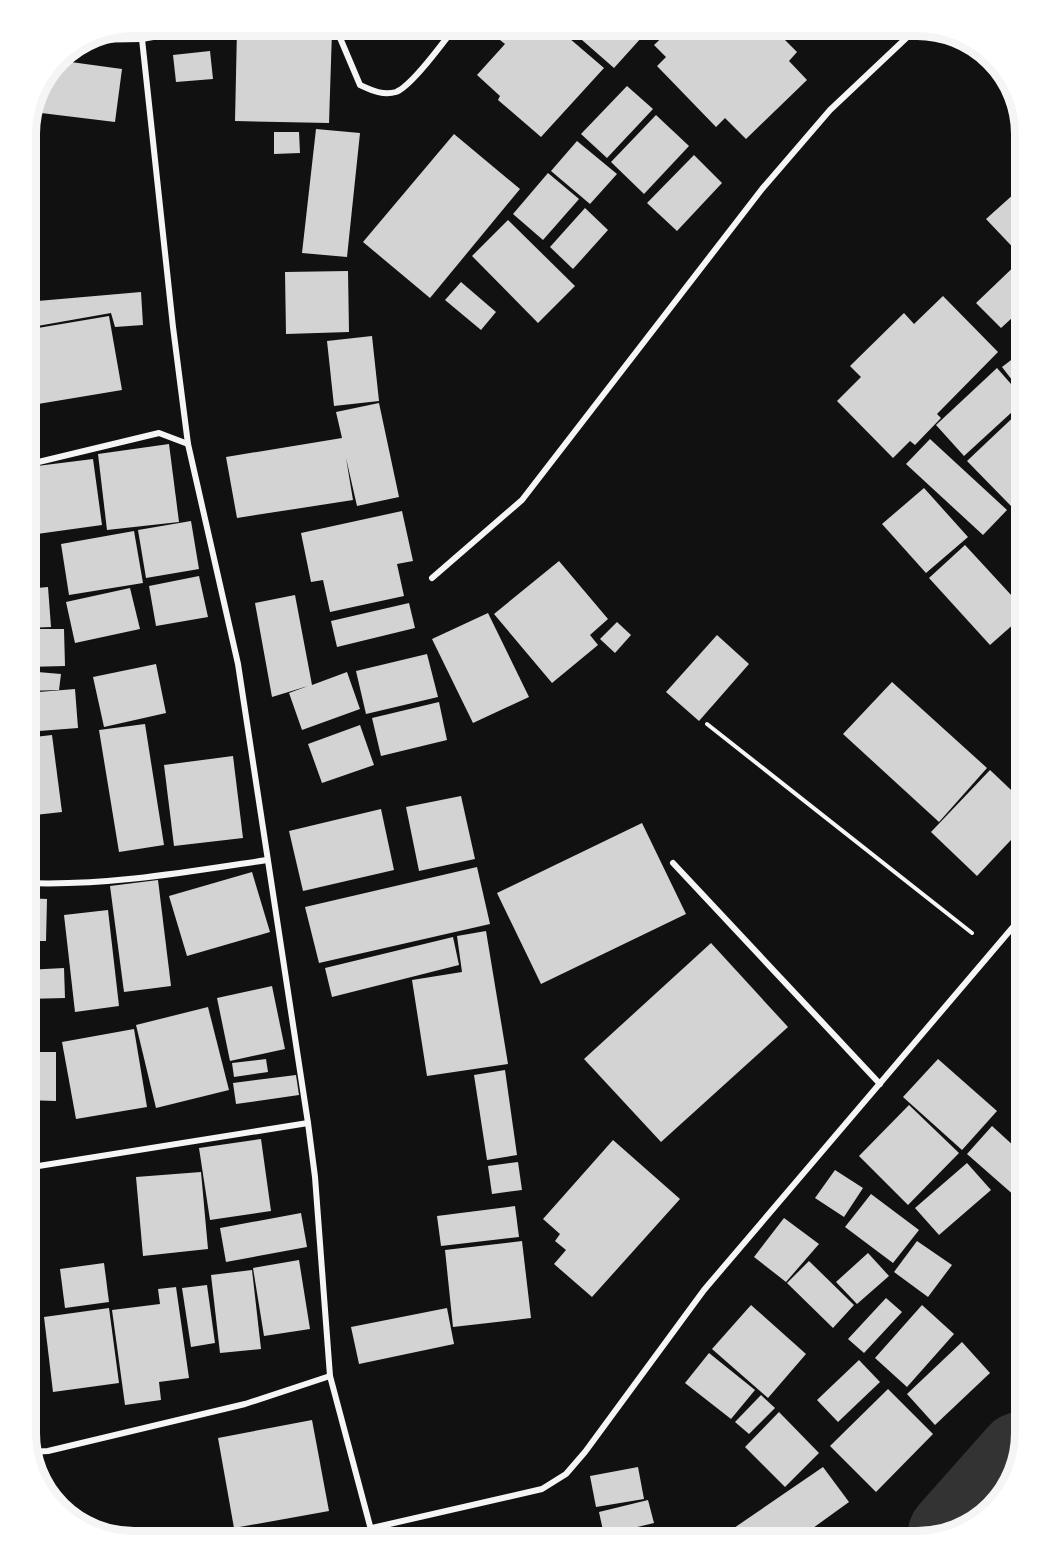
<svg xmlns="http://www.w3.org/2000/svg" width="1051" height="1567" viewBox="0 0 1051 1567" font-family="Rubik,sans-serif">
<rect width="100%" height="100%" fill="#111"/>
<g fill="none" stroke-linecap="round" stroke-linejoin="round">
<path stroke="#333" stroke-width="84" d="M 950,1533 L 1020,1454"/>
</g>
<g fill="#d3d3d3">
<path d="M 487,26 L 555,26 L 604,68 L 541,137 L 498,100 L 500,96 L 477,75 L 505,44 L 485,28 Z"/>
<path d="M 566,26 L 629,26 L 642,37 L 614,68 Z"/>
<path d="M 674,26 L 771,26 L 797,52 L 789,61 L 807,80 L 746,139 L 725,118 L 716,127 L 657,66 L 666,57 L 654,45 Z"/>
<path d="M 237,29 L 332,31 L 329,123 L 235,121 Z"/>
<path d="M 210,51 L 213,79 L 176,82 L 173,55 Z"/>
<path d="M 56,60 L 122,69 L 115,122 L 33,112 Z"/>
<path d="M 627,86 L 653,109 L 607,158 L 581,134 Z"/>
<path d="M 656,115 L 689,146 L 644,194 L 611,162 Z"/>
<path d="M 316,129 L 360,133 L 347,257 L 302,253 Z"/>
<path d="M 274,132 L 299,132 L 300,153 L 274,154 Z"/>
<path d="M 454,134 L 520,189 L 430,298 L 363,242 Z"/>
<path d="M 577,141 L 617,174 L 590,204 L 551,171 Z"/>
<path d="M 694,155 L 722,183 L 677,231 L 647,203 Z"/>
<path d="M 548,173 L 579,199 L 543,240 L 513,214 Z"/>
<path d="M 1025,184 L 1025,306 L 1001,328 L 976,303 L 1023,258 L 986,219 Z"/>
<path d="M 585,208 L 608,230 L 573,269 L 550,247 Z"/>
<path d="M 508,220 L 575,286 L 538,323 L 472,256 Z"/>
<path d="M 348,271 L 349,332 L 286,334 L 285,272 Z"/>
<path d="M 461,282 L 496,312 L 481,330 L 445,300 Z"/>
<path d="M 141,292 L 143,325 L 115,327 L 111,313 L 26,328 L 26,302 Z"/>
<path d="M 943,296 L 998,352 L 937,414 L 941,418 L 915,445 L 910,441 L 893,458 L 837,401 L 861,377 L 850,366 L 904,313 L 914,324 Z"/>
<path d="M 109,316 L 122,390 L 26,406 L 26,330 Z"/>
<path d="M 372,336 L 379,401 L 334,406 L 327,341 Z"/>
<path d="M 1023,351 L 1025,354 L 1025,397 L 1002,367 Z"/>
<path d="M 997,368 L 1025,400 L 964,456 L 936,425 Z"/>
<path d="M 379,403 L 399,497 L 357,506 L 346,458 L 353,500 L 237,518 L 226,457 L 342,438 L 336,412 Z"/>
<path d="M 1023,408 L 1025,410 L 1025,492 L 1011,506 L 967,461 Z"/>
<path d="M 930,439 L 1007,510 L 983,535 L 906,464 Z"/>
<path d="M 169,444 L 179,522 L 107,530 L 98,454 Z"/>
<path d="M 93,459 L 102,525 L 37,534 L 29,467 Z"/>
<path d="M 924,488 L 968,537 L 926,573 L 882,524 Z"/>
<path d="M 402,511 L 413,561 L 397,564 L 404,596 L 330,612 L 323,580 L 311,582 L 301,533 Z"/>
<path d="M 191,521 L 199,569 L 146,578 L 138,530 Z"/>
<path d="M 134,531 L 143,583 L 69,595 L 61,544 Z"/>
<path d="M 965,545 L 1025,610 L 1025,614 L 990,645 L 929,578 Z"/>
<path d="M 559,561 L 608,619 L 590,635 L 598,645 L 552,683 L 494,614 Z"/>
<path d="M 199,576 L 208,617 L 156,626 L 149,586 Z"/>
<path d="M 48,587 L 51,627 L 26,628 L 26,589 Z"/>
<path d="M 130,588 L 140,629 L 75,643 L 66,602 Z"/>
<path d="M 295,595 L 312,685 L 347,672 L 360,709 L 302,730 L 289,693 L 308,686 L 272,697 L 255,603 Z"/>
<path d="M 409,603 L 415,628 L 337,647 L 331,621 Z"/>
<path d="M 488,613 L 529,697 L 473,723 L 432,639 Z"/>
<path d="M 617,622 L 631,635 L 615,653 L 600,639 Z"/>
<path d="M 26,629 L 64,629 L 65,666 L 26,667 Z"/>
<path d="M 717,635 L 749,664 L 699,721 L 666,692 Z"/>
<path d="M 427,654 L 438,697 L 366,714 L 356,671 Z"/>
<path d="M 156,664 L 166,713 L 104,727 L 93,677 Z"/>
<path d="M 26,671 L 61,674 L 59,690 L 26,691 Z"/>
<path d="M 892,682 L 987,768 L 939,822 L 843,734 Z"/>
<path d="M 75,689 L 78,728 L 26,732 L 26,693 Z"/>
<path d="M 439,702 L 447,740 L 381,756 L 372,718 Z"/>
<path d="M 145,724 L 164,845 L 119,852 L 99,730 Z"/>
<path d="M 360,725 L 374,765 L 322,783 L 308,744 Z"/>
<path d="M 52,735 L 62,812 L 26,816 L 26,738 Z"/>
<path d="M 233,756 L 243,838 L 174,846 L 164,765 Z"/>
<path d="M 990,770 L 1025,803 L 1025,825 L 977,876 L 931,832 Z"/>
<path d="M 461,796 L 475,859 L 419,871 L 406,807 Z"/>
<path d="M 381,809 L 394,870 L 303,891 L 289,831 Z"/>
<path d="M 642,823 L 686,914 L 541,984 L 497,893 Z"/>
<path d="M 477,867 L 490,924 L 319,963 L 305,907 Z"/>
<path d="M 252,872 L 270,932 L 187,956 L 169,896 Z"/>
<path d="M 158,880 L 171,986 L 124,992 L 110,886 Z"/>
<path d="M 26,898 L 47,899 L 46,941 L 31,941 L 30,957 L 26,956 Z"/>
<path d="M 108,910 L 119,1006 L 75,1012 L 64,915 Z"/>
<path d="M 486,931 L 508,1064 L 427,1076 L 412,980 L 462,972 L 457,936 Z"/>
<path d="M 453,937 L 459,965 L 332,997 L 325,968 Z"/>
<path d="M 711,943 L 788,1027 L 661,1142 L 584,1059 Z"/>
<path d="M 1025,954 L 1025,969 L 1018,963 Z"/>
<path d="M 64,968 L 65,998 L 26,999 L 26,970 Z"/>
<path d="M 272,986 L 285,1049 L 230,1061 L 217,998 Z"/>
<path d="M 208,1007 L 229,1090 L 156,1108 L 136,1025 Z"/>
<path d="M 26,1016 L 35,1016 L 35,1052 L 56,1052 L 56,1101 L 26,1100 Z"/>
<path d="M 134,1029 L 147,1107 L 76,1119 L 62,1042 Z"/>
<path d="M 266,1059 L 268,1072 L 234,1077 L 232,1063 Z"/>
<path d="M 938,1059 L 997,1111 L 962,1150 L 903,1097 Z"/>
<path d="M 1025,1069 L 1025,1093 L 1013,1081 Z"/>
<path d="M 505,1070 L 517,1155 L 487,1160 L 474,1075 Z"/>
<path d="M 296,1075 L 299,1095 L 236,1104 L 233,1083 Z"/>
<path d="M 909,1105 L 959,1153 L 908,1205 L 859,1156 Z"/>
<path d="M 992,1126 L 1025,1156 L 1025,1205 L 967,1154 Z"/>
<path d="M 1025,1129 L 1025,1148 L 1015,1139 Z"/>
<path d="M 261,1139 L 271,1211 L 210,1220 L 199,1148 Z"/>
<path d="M 613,1140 L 680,1199 L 592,1297 L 554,1264 L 566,1250 L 555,1241 L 560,1234 L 543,1219 Z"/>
<path d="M 518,1162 L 522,1190 L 492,1194 L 488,1166 Z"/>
<path d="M 967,1163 L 991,1190 L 939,1235 L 915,1208 Z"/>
<path d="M 835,1170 L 863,1188 L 844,1217 L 815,1198 Z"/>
<path d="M 201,1172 L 208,1249 L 143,1256 L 136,1177 Z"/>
<path d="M 871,1194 L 919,1230 L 893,1263 L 845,1227 Z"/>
<path d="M 515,1206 L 519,1237 L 441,1246 L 437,1216 Z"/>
<path d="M 301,1213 L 307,1247 L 226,1262 L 220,1228 Z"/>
<path d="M 784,1218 L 819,1244 L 786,1282 L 754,1257 Z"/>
<path d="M 522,1241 L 531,1318 L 453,1327 L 445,1250 Z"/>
<path d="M 917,1241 L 952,1265 L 928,1297 L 894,1272 Z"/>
<path d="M 868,1253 L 889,1276 L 857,1304 L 836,1282 Z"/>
<path d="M 299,1260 L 310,1329 L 264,1336 L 253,1268 Z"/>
<path d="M 809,1261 L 854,1305 L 833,1328 L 787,1283 Z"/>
<path d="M 104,1263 L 109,1302 L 65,1308 L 60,1269 Z"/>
<path d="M 252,1270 L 261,1349 L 220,1353 L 211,1275 Z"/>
<path d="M 1025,1276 L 1025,1297 L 1015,1287 Z"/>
<path d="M 207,1285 L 215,1343 L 191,1347 L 182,1288 Z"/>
<path d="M 176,1287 L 189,1378 L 159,1382 L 161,1400 L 125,1405 L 112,1310 L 160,1304 L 158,1289 Z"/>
<path d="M 886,1298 L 902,1312 L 864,1353 L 848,1339 Z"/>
<path d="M 751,1305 L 806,1354 L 768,1398 L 712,1349 Z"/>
<path d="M 922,1305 L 954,1334 L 907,1387 L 875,1358 Z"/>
<path d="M 109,1308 L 119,1383 L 53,1392 L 44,1317 Z"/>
<path d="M 447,1308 L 454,1344 L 359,1364 L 351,1327 Z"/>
<path d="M 962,1342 L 990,1373 L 935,1425 L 907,1394 Z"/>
<path d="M 709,1353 L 755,1390 L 731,1419 L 685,1383 Z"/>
<path d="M 859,1360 L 880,1382 L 838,1422 L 817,1400 Z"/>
<path d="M 888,1389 L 933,1434 L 876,1492 L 830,1446 Z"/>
<path d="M 761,1395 L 775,1408 L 749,1434 L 735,1422 Z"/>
<path d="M 779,1412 L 819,1453 L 785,1487 L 745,1447 Z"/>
<path d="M 312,1420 L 329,1511 L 234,1528 L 218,1438 Z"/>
<path d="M 638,1467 L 644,1499 L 596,1507 L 590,1476 Z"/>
<path d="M 823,1467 L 849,1502 L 795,1541 L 715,1541 Z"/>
<path d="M 648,1500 L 654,1523 L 604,1535 L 599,1512 Z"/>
<path d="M 295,1527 L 297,1541 L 248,1541 L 247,1535 Z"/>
<path d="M 652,1527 L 657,1541 L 609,1541 L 608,1539 Z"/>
</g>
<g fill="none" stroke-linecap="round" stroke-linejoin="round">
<path stroke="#f5f5f5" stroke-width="4" d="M 707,724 L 972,933"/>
<g stroke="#f5f5f5" stroke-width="6">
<path d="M 335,26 L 360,85 C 371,90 383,96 396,92 C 412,86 444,41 456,26"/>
<path d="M 142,39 L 173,327 L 188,444 L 238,664 L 308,1123 L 315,1177 L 330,1376 L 374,1541"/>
<path d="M 83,40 L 142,39 L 214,26"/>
<path d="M 26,465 L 159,433 L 188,444"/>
<path d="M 432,578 L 522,500 L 762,189 L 830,110 L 919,26"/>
<path d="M 673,863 L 880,1084"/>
<path d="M 26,883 C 107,886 187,872 267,860"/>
<path d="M 26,1168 L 308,1123"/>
<path d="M 31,1452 L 48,1451 L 245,1404 L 330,1376"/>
<path d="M 372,1528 L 542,1489 L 566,1474 L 585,1452 L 704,1290 L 1025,913"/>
</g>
</g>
<path d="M0 0H1051V1567H0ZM134 36H917A98 98 0 0 1 1015 134V1433A98 98 0 0 1 917 1531H134A98 98 0 0 1 36 1433V134A98 98 0 0 1 134 36Z" fill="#fff" fill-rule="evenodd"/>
<path fill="none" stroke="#f5f5f5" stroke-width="8" d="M134 36H917A98 98 0 0 1 1015 134V1433A98 98 0 0 1 917 1531H134A98 98 0 0 1 36 1433V134A98 98 0 0 1 134 36Z"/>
</svg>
